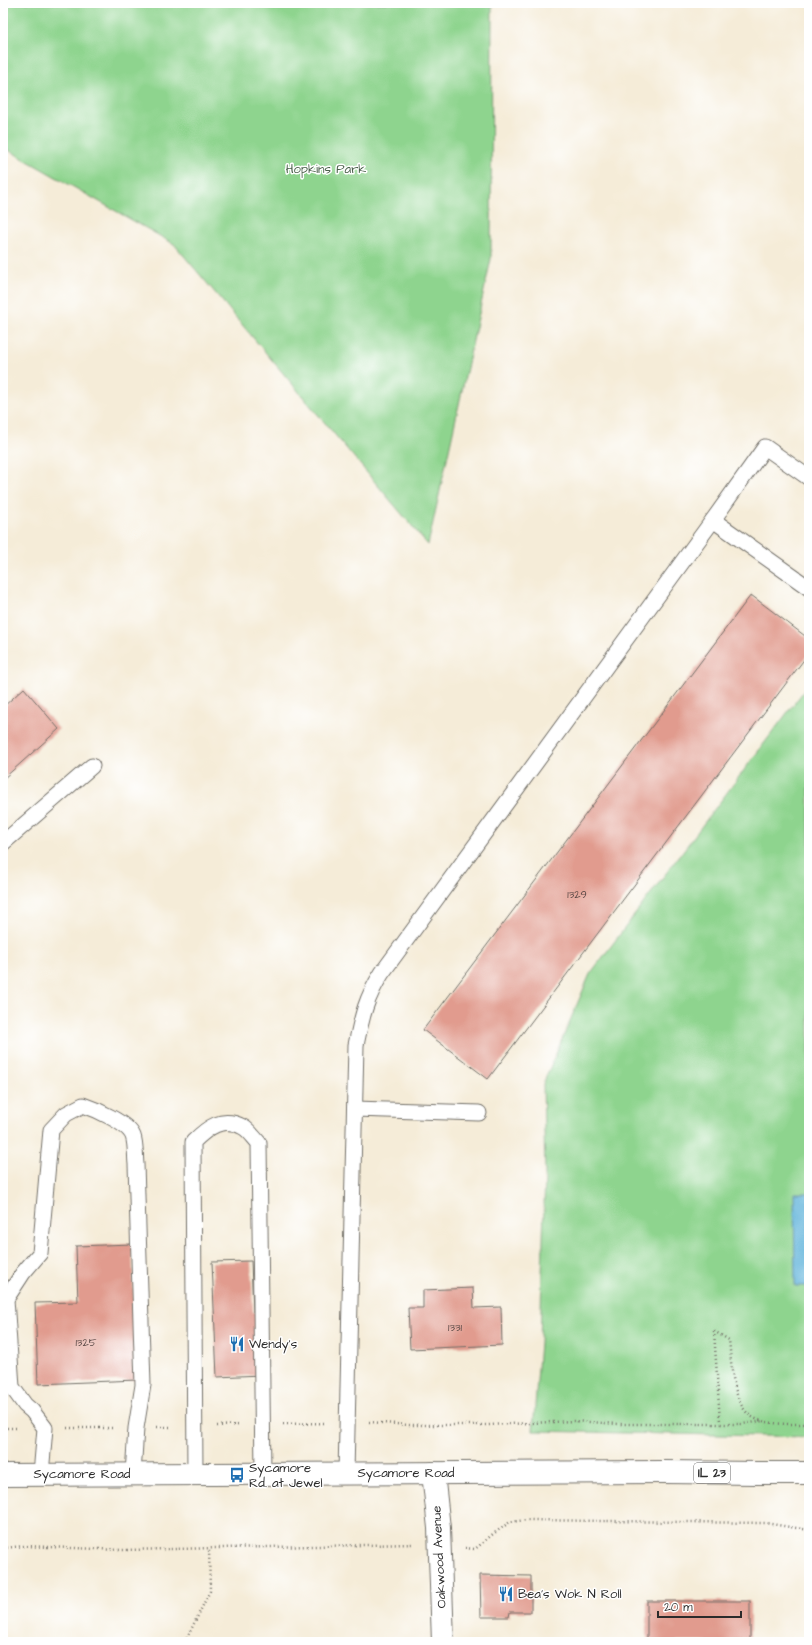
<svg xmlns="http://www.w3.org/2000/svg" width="812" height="1645" viewBox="0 0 812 1645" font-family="'Architects Daughter',sans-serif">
<rect width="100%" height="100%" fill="#fff"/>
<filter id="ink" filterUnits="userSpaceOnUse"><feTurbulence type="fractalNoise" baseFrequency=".025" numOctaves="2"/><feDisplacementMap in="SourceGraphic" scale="8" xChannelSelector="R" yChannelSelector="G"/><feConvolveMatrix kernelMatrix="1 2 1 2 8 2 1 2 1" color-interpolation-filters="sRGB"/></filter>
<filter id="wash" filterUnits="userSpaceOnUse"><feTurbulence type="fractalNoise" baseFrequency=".012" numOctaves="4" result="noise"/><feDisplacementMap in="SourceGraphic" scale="16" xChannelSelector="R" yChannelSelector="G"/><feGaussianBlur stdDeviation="0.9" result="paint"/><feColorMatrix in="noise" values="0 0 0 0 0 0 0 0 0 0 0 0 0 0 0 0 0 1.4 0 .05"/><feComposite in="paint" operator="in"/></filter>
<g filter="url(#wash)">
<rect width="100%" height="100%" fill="#f5ecd8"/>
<g fill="#8ed48e" stroke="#5c805c">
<path d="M 3,3 L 492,3 L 491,259 L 428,545 L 174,244 L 3,147 Z"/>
<path d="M 809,684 L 809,1437 L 533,1431 L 540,1343 L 545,1173 L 543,1084 L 590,974 Z"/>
</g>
<path fill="#5fb2da" stroke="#456e82" d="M 794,1193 L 809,1193 L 809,1286 L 795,1286 Z"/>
<g id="blocks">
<g fill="#e19b8e">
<path d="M 751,595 L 809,639 L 809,653 L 488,1079 L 423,1030 Z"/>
<path d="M 24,688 L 59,729 L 3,779 L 3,707 Z"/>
<path d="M 132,1244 L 137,1380 L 38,1384 L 35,1303 L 78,1302 L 76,1246 Z"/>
<path d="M 251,1261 L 253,1312 L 258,1312 L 261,1375 L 217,1377 L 212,1262 Z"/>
<path d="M 473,1288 L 474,1308 L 501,1307 L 502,1345 L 410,1349 L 408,1308 L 423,1308 L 423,1290 Z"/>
<path d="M 480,1575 L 531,1576 L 531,1612 L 510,1612 L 509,1617 L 481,1617 Z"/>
<rect x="647" y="1601" width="103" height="41"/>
</g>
</g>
</g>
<g filter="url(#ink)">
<use href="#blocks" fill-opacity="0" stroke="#726f68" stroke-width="1"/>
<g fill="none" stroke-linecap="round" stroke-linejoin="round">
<g stroke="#726f68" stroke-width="17">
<g id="service">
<path d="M 713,520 L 809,588"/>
<path d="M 3,843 L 92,766"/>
<path d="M 355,1109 L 479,1113"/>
<path d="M 346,1473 L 356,1045 C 362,1016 366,998 382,973 L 713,520 L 765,447 L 809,478"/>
<path d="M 41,1474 L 45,1428 L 32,1411 L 25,1405 L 12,1387 L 6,1299 L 23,1273 L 40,1253 L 51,1130 L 66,1114 L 83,1105 C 95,1109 128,1123 133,1136 C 136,1144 135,1156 136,1164 L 143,1385 L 136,1428 L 133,1474"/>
<path d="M 195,1474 L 193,1142 C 208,1127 222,1116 243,1127 C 249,1130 254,1138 259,1143 L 263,1473"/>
</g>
</g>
<g stroke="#726f68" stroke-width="24">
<path id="minor" d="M 433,1473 L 439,1528 L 443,1642"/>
</g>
<g stroke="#726f68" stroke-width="24">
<g id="primary">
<path d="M 758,1473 L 809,1473"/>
<path d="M 3,1475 L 665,1472"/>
</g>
</g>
<g stroke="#726f68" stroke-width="2.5" stroke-dasharray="1 3" stroke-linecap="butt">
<path d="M 714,1331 L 729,1340 C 732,1364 731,1412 759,1420 C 775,1425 793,1424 809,1424"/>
<path d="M 714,1331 L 720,1421"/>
<path d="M 369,1422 L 409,1425 L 488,1425 L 573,1421 L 619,1424 L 742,1424 L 764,1421"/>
<path d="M 283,1424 L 326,1423"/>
<path d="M 217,1426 L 240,1425"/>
<path d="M 157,1427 L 172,1427"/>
<path d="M 3,1428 L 16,1428"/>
<path d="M 67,1428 L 114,1428"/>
<path d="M 3,1548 L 24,1546 L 122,1550 L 414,1544"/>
<path d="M 465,1548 L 475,1549 L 493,1534 L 510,1522 L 527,1520 L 765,1523 L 809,1530"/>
<path d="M 185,1642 L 210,1591 L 209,1549"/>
</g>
<use href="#service" stroke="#fff" stroke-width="15"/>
<use href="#minor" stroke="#fff" stroke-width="22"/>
<use href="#primary" stroke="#fff" stroke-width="22"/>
<g stroke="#726f68" stroke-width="24" stroke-linecap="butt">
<path id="primary-bridge" d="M 665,1472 L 758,1473"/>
</g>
<use href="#primary-bridge" stroke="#fff" stroke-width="22"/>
</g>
</g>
<defs>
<g id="restaurant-bare" transform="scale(1.2)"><path d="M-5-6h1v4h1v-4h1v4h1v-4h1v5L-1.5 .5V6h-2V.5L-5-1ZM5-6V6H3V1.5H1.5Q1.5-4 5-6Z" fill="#1f6fb2" stroke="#fff" stroke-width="2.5" paint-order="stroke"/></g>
<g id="bus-bare" transform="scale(1.2)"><path d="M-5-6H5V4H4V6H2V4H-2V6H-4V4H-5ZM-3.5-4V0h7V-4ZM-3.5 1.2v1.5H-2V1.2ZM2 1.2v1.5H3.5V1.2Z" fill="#1f6fb2" stroke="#fff" stroke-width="2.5" paint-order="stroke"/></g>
</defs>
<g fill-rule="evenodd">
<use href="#restaurant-bare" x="237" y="1344"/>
<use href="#bus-bare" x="237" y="1475"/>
<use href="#restaurant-bare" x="506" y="1594"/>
</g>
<g text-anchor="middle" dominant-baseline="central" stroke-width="3" stroke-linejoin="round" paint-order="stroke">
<g font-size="11" fill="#584744">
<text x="577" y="894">1329</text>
<text x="455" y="1327">1331</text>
<text x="86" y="1342">1325</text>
</g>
<rect fill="#fff" stroke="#6b6b6b" stroke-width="1" x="694" y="1463" width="36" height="20" rx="3"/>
<g font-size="12" font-weight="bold" fill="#2b2b2b">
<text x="712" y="1473">IL 23</text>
</g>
<g font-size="13" fill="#495e49" stroke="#fff">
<text x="326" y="169">Hopkins Park</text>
</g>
<g font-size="13" fill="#2b2b2b" stroke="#fff" text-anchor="start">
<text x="249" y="1344">Wendy's</text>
<text x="249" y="1468">Sycamore<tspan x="249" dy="15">Rd. at Jewel</tspan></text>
<text x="518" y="1594">Bea's Wok N Roll</text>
</g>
<g font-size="13" fill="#2b2b2b" stroke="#fff">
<text x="406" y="1473">Sycamore Road</text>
<text x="82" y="1474">Sycamore Road</text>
<text transform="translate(439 1557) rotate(-93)">Oakwood Avenue</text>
</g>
</g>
<rect width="812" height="1645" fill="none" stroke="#fff" stroke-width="16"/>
<path d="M658 1611v6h83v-6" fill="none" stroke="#2b2b2b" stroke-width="2"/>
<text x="664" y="1611" font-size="12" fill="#2b2b2b" stroke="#ffffff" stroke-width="3" paint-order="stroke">20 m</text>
</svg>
